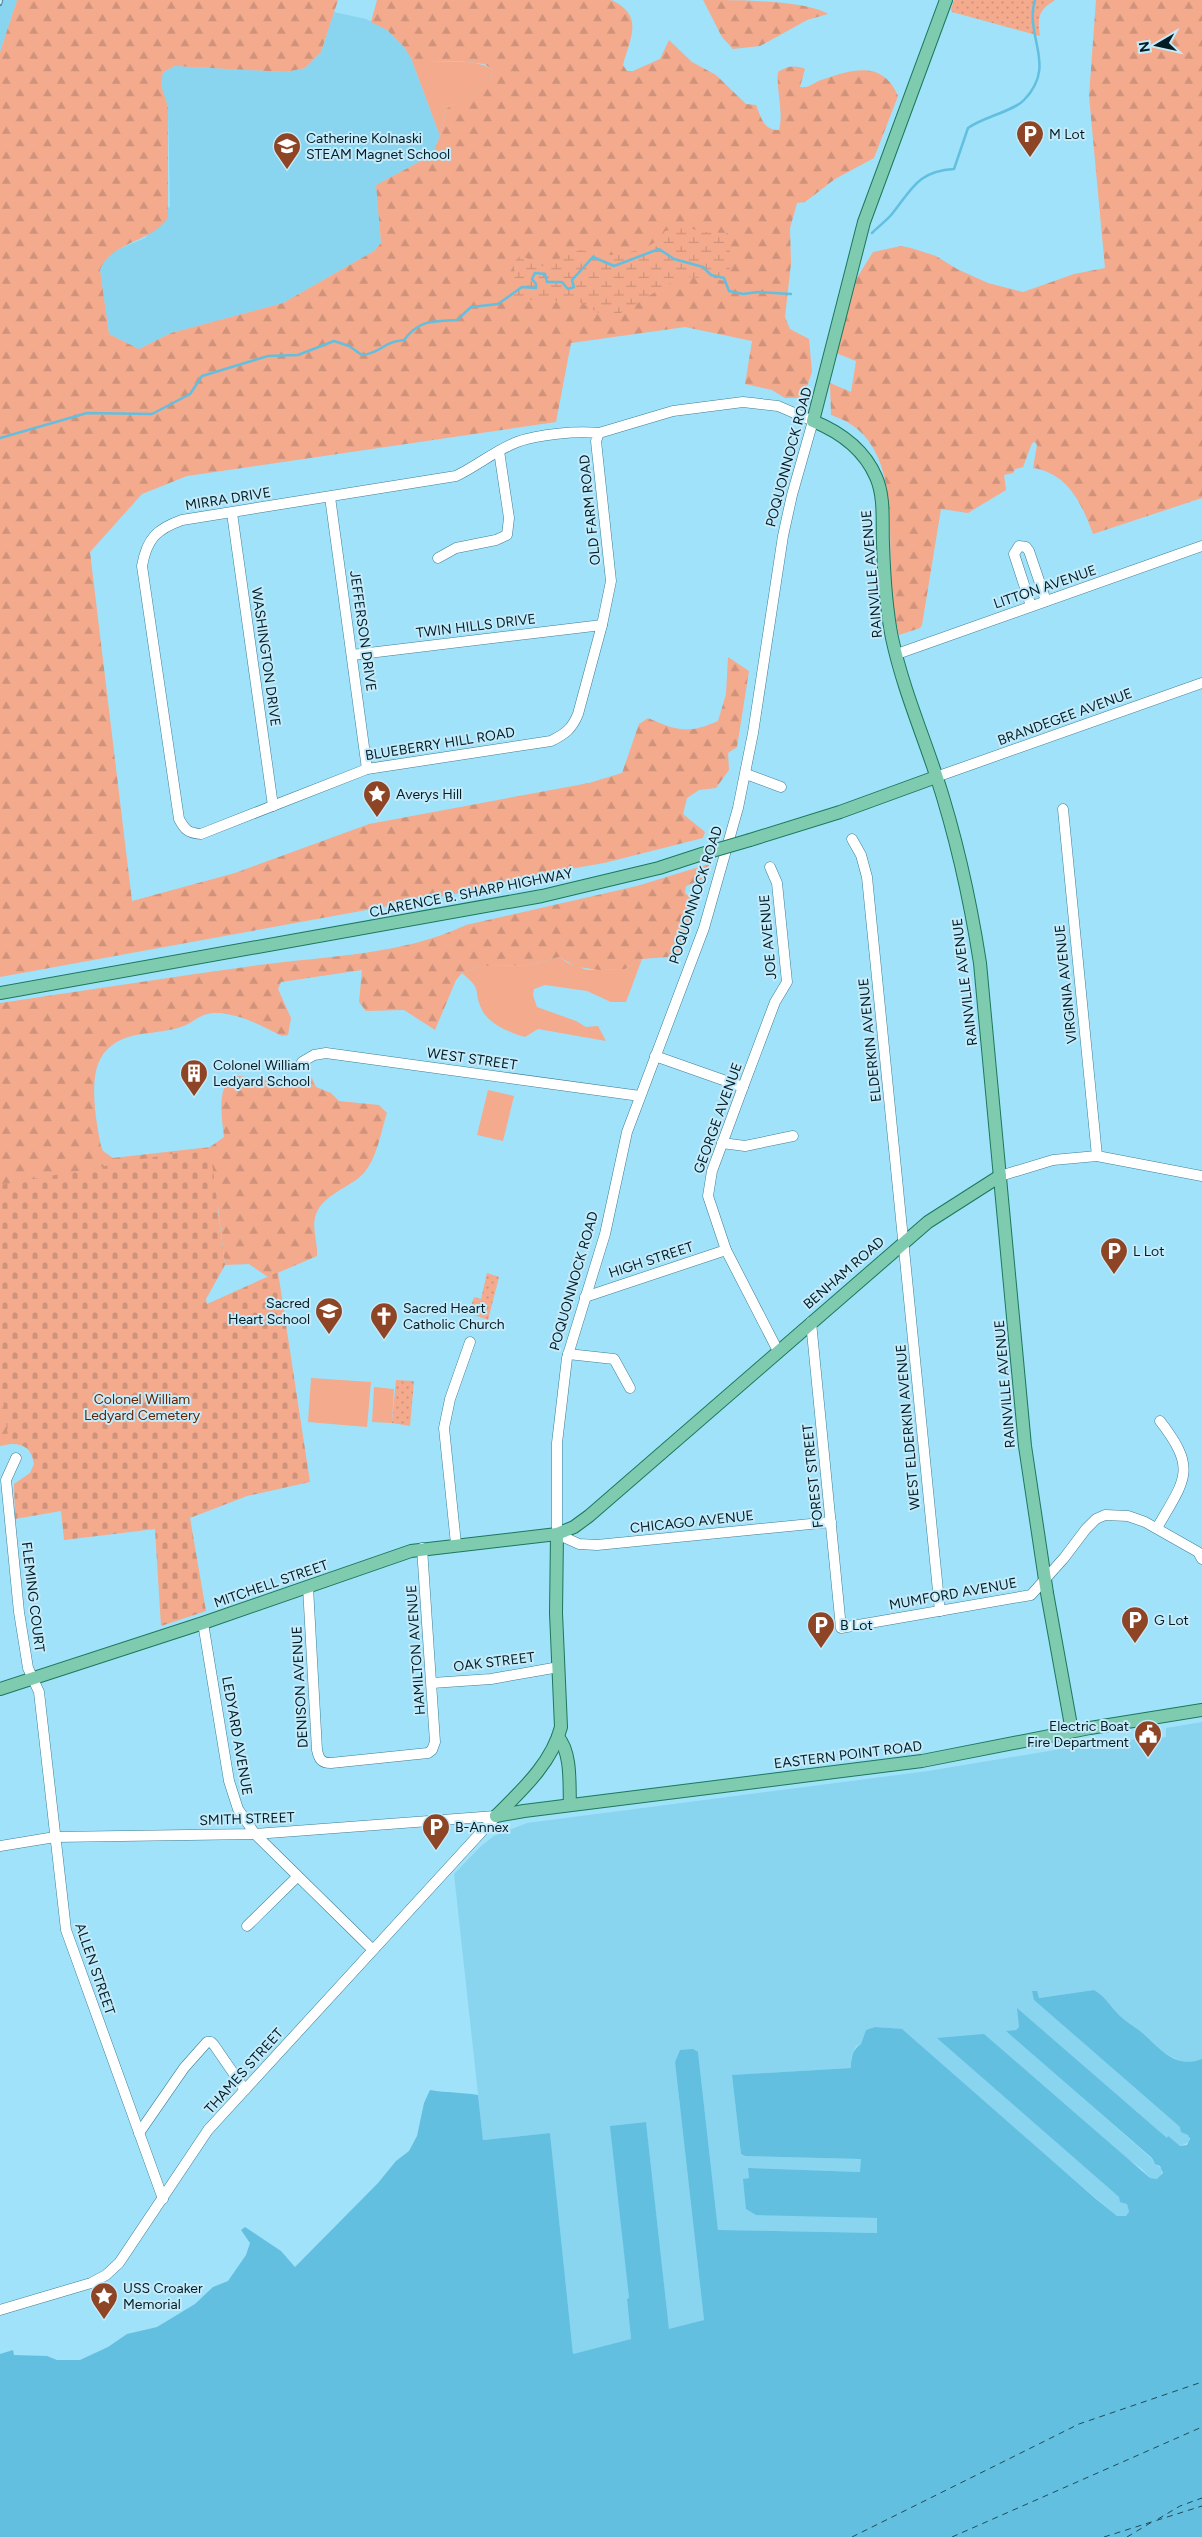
<svg xmlns="http://www.w3.org/2000/svg" width="1202" height="2537" viewBox="0 0 1202 2537" font-family="Figtree,sans-serif">
<defs>
<pattern id="forest-firs" width="22" height="20" patternUnits="userSpaceOnUse" patternTransform="scale(1.25)"><rect width="22" height="20" fill="#f3aa8d"/><path d="M5 1l3.5 6h-7zM16 11l3.5 6h-7z" fill="#cf927a"/></pattern>
<pattern id="wetland-marsh" width="20" height="14" patternUnits="userSpaceOnUse" patternTransform="scale(1.25)"><rect width="20" height="14" fill="#f3aa8d"/><path d="M1 5h8M5 5V1M11 12h8M15 12V8" fill="none" stroke="#cf927a"/></pattern>
<pattern id="cemetery-stones" width="16" height="16" patternUnits="userSpaceOnUse" patternTransform="scale(1.25)"><rect width="16" height="16" fill="#f3aa8d"/><path d="M2 7V4a2 2 0 0 1 4 0v3zM10 15v-3a2 2 0 0 1 4 0v3z" fill="#cf927a"/></pattern>
<pattern id="park-dots" width="8" height="8" patternUnits="userSpaceOnUse" patternTransform="scale(1.25)"><rect width="8" height="8" fill="#f3aa8d"/><path d="M2 2h.1M6 6h.1" fill="none" stroke="#cf927a" stroke-width="1.8" stroke-linecap="round"/></pattern>
</defs>
<rect width="100%" height="100%" fill="#a0e2fa"/>
<g fill="#89d4ef">
<path d="M 0,0 L 17,0 L 0,52 Z"/>
<path d="M 334,12 L 366,19 L 386,29 L 404,47 L 411,58 L 440,136 L 432,155 L 376,185 L 381,243 L 374,251 L 283,303 L 171,333 L 139,349 L 109,334 L 100,270 L 104,261 L 112,252 L 145,238 L 170,206 L 168,107 L 161,85 L 163,72 L 175,66 L 286,72 L 305,68 L 321,52 Z"/>
<path d="M 1202,1722 L 1202,2059 L 1194,2063 L 1182,2062 L 1162,2052 L 1118,2014 L 1100,1994 L 1094,1990 L 1038,1998 L 1034,2000 L 1180,2127 L 1189,2136 L 1189,2142 L 1180,2146 L 1167,2138 L 1018,2009 L 1019,2027 L 1017,2030 L 1007,2031 L 1152,2159 L 1153,2162 L 1162,2169 L 1161,2177 L 1157,2179 L 1150,2178 L 1141,2168 L 938,2038 L 1127,2204 L 1129,2212 L 1126,2216 L 1117,2216 L 897,2029 L 875,2027 L 866,2030 L 861,2044 L 856,2046 L 851,2058 L 851,2068 L 732,2075 L 741,2154 L 745,2156 L 861,2159 L 861,2172 L 748,2168 L 749,2178 L 743,2179 L 844,2217 L 877,2218 L 877,2233 L 718,2230 L 698,2052 L 680,2050 L 675,2062 L 704,2320 L 669,2330 L 646,2122 L 611,2126 L 629,2298 L 627,2299 L 631,2339 L 573,2354 L 550,2133 L 483,2140 L 454,1874 L 481,1846 L 494,1836 L 527,1823 L 928,1771 L 1067,1748 L 1137,1739 L 1138,1741 L 1166,1737 L 1166,1728 Z"/>
</g>
<g fill="#f3aa8d">
<path d="M 411,58 C 437,67 466,55 492,69 C 491,91 464,98 446,109 L 440,136 Z"/>
<path d="M 559,957 L 568,963 L 587,970 L 625,969 L 642,959 L 626,1002 L 611,1002 L 587,991 L 545,985 L 534,989 L 533,995 L 537,1007 L 576,1021 L 586,1027 L 598,1026 L 606,1041 L 538,1029 L 525,1037 C 510,1033 489,1024 482,1010 C 472,989 484,991 462,973 L 479,966 L 531,965 Z"/>
<path d="M 488,1090 L 514,1096 L 503,1141 L 477,1135 Z"/>
<path d="M 311,1378 L 371,1382 L 367,1427 L 308,1422 Z"/>
<path d="M 374,1387 L 394,1389 L 392,1423 L 372,1422 Z"/>
</g>
<g fill="url(#forest-firs)">
<path d="M 17,0 L 338,0 L 321,52 L 305,68 L 286,72 L 175,66 L 163,72 L 161,85 L 168,107 L 168,218 C 150,243 110,242 100,270 L 109,334 L 139,349 L 171,333 L 283,303 L 374,251 L 381,243 L 376,185 L 432,155 L 440,136 L 446,109 C 463,98 491,91 492,69 L 484,64 L 459,61 L 423,62 L 411,58 L 404,47 L 387,30 L 371,22 L 377,0 L 611,0 C 645,15 630,38 623,65 L 627,71 L 633,71 L 660,59 L 669,40 L 692,62 L 716,75 L 746,104 L 756,105 C 761,117 763,130 779,130 C 784,112 776,91 778,72 C 788,66 794,65 805,69 L 800,87 C 810,88 813,83 821,80 C 852,70 882,59 898,96 L 874,158 L 835,179 L 805,202 L 797,203 L 790,228 L 791,263 L 785,317 L 790,329 L 809,339 L 812,372 L 803,398 L 785,398 L 772,390 L 745,384 L 752,341 L 685,327 L 571,343 L 556,422 L 187,476 L 142,494 L 90,552 L 132,901 L 235,873 L 369,824 L 589,783 L 622,773 L 639,724 L 648,718 C 677,731 689,734 718,721 L 726,694 L 728,657 L 749,671 L 737,747 L 728,753 L 729,770 L 716,788 L 699,790 L 687,798 L 683,814 L 705,832 L 703,838 L 604,863 L 524,877 L 487,888 L 0,977 L 0,52 Z"/>
<path d="M 703,0 C 735,0 805,0 828,14 L 807,20 L 760,46 L 733,49 L 722,37 Z"/>
<path d="M 1096,0 L 1202,0 L 1202,498 L 1093,534 C 1082,504 1068,473 1033,468 L 1037,445 L 1035,442 L 1032,443 L 1023,467 L 1015,469 L 1013,473 L 1004,475 L 1006,490 L 968,513 L 941,509 L 922,625 L 920,628 L 899,635 C 895,618 892,599 891,582 C 888,524 901,437 831,415 L 830,383 L 851,392 L 856,361 L 836,353 L 855,281 L 873,252 L 901,246 L 911,248 L 936,256 L 957,269 L 988,283 L 1023,292 L 1074,274 L 1105,268 L 1089,96 Z"/>
<path d="M 709,864 L 706,878 L 686,886 L 685,893 L 694,901 L 681,956 L 642,959 L 625,969 L 600,970 L 577,967 L 559,957 L 531,965 L 479,966 L 462,973 L 456,980 L 435,1030 L 404,1010 L 366,1011 L 359,1002 L 362,970 L 281,982 L 278,989 L 291,1018 L 288,1035 L 282,1036 C 262,1026 237,1012 213,1013 C 201,1014 196,1020 186,1025 C 166,1034 141,1031 123,1039 C 115,1042 107,1048 102,1056 C 88,1077 96,1122 101,1146 L 103,1151 L 113,1158 L 210,1147 L 224,1137 C 222,1117 216,1090 233,1075 L 278,1082 L 311,1076 L 316,1087 L 331,1093 L 339,1101 L 379,1105 L 387,1113 C 381,1131 377,1159 363,1174 C 349,1188 324,1194 316,1214 C 311,1228 318,1241 317,1256 L 268,1277 L 249,1264 L 225,1265 L 218,1207 L 16,1443 L 0,1446 L 0,1003 C 86,990 172,977 259,965 C 327,956 403,955 466,925 L 637,886 Z"/>
</g>
<path fill="url(#wetland-marsh)" d="M 686,227 L 703,232 L 728,233 L 731,261 L 728,281 L 691,277 L 677,279 L 614,317 C 598,317 588,303 574,301 C 559,299 543,304 531,300 L 516,307 C 505,300 512,291 514,282 C 517,272 509,264 520,256 L 529,259 L 535,266 L 542,266 L 580,250 L 611,255 L 641,250 L 659,240 L 665,231 Z"/>
<path fill="url(#cemetery-stones)" d="M 210,1147 L 225,1265 L 206,1299 L 207,1304 L 278,1272 L 310,1482 L 247,1496 L 190,1518 L 206,1611 L 161,1626 L 155,1529 L 64,1540 L 61,1511 L 15,1519 L 14,1484 L 30,1473 L 34,1464 C 32,1449 24,1443 9,1444 L 0,1378 L 0,1185 Z"/>
<g fill="url(#park-dots)">
<path d="M 954,0 L 1055,0 C 1039,10 1037,16 1040,36 L 952,12 L 951,9 Z"/>
<path d="M 487,1273 L 499,1277 L 488,1320 L 469,1313 L 474,1297 L 481,1299 Z"/>
<path d="M 396,1380 L 414,1381 L 410,1426 L 392,1423 Z"/>
</g>
<path fill="#62bfdf" d="M 1094,1990 C 1105,1996 1110,2006 1119,2015 C 1125,2021 1133,2026 1140,2031 C 1159,2047 1174,2070 1202,2059 L 1202,2537 L 0,2537 L 0,2354 L 13,2350 L 14,2355 L 47,2356 L 57,2360 L 80,2360 L 108,2347 L 127,2334 L 157,2327 L 195,2304 L 213,2287 L 228,2281 L 246,2255 L 250,2243 L 241,2230 L 245,2227 L 281,2251 L 295,2267 L 378,2183 L 396,2161 L 409,2151 L 417,2136 L 424,2103 L 430,2090 C 447,2093 461,2092 478,2095 L 483,2140 L 550,2133 L 573,2354 L 631,2339 L 627,2299 L 629,2298 L 610,2126 L 646,2122 L 669,2329 L 704,2320 L 675,2062 L 680,2050 L 693,2049 L 698,2052 L 718,2230 L 877,2233 L 877,2218 L 756,2215 L 746,2209 L 743,2179 L 749,2178 L 748,2168 L 860,2172 L 861,2159 L 745,2156 L 741,2154 L 732,2075 L 851,2068 C 851,2058 852,2050 861,2044 L 866,2030 L 875,2027 L 902,2029 L 1096,2199 L 1117,2216 L 1126,2216 L 1129,2212 L 1127,2204 L 1120,2202 L 1119,2197 L 937,2038 L 984,2034 L 1150,2178 L 1157,2179 L 1163,2173 L 1160,2166 L 1155,2164 L 1152,2158 L 1006,2031 L 1016,2030 L 1019,2027 L 1017,2008 L 1167,2138 L 1168,2136 L 1180,2146 L 1187,2145 L 1190,2139 L 1188,2135 L 1181,2132 L 1180,2127 L 1034,2000 L 1032,1991 L 1037,1991 L 1039,1998 Z"/>
<g fill="none" stroke-linecap="round" stroke-linejoin="round">
<g stroke="#62bfdf" stroke-width="2.5">
<path d="M 872,233 C 878,227 886,221 892,214 C 912,189 918,171 954,169 L 968,128 C 983,117 1014,111 1024,100 C 1058,65 1024,37 1035,0"/>
<path d="M 0,438 L 87,413 L 152,414 L 190,394 L 202,376 L 268,356 L 298,355 L 334,341 L 349,346 L 362,355 C 382,353 382,342 404,340 C 419,320 433,321 457,320 L 471,307 L 498,304 L 522,287 L 536,288 L 536,284 L 532,279 L 535,273 L 545,274 L 547,282 L 562,282 L 568,289 L 574,287 L 572,280 L 593,257 L 614,266 L 659,249 L 674,259 L 703,267 L 711,275 L 724,278 L 729,291 L 743,294 L 758,292 L 791,294"/>
</g>
<g stroke="#214b59" stroke-width="1" stroke-dasharray="6 5" stroke-linecap="butt">
<path d="M 1158,2519 L 1180,2506 L 1202,2498"/>
<path d="M 852,2537 L 1079,2424 L 1202,2382"/>
<path d="M 952,2537 L 1202,2427"/>
<path d="M 1104,2537 L 1202,2506"/>
<path d="M 1127,2537 L 1152,2522"/>
</g>
<g stroke="#3e7f95" stroke-width="11">
<g id="minor">
<path d="M 599,433 C 576,431 539,434 517,442 C 496,450 477,466 456,476 L 182,520 C 157,529 147,538 142,566 L 179,819 C 185,830 188,833 201,834 L 367,769 L 551,741 C 565,734 572,729 578,714 L 602,625 L 611,581 L 596,441 L 599,433 L 673,411 L 743,402 L 778,406 L 813,421 L 792,495 L 783,536 L 753,733 L 738,808 L 704,928 L 627,1132 L 605,1234 L 567,1358 L 557,1443 L 557,1534 L 579,1544 L 597,1545 L 831,1522"/>
<path d="M 330,497 L 367,769"/>
<path d="M 232,513 L 273,806"/>
<path d="M 438,558 L 456,548 L 496,540 L 507,535 L 509,518 L 499,451"/>
<path d="M 1031,606 L 1014,554 L 1019,546 L 1026,547 L 1029,551 L 1046,601"/>
<path d="M 897,654 L 1202,546"/>
<path d="M 352,655 L 602,625"/>
<path d="M 746,774 L 781,787"/>
<path d="M 936,777 L 1202,683"/>
<path d="M 1063,809 L 1097,1156"/>
<path d="M 852,839 L 861,855 L 867,877 L 940,1611"/>
<path d="M 770,867 L 777,883 L 787,982 L 775,1002 L 743,1087 L 712,1171 L 708,1196 L 726,1250 L 778,1351"/>
<path d="M 655,1056 L 743,1087"/>
<path d="M 302,1062 L 314,1055 L 326,1053 L 640,1096"/>
<path d="M 722,1143 L 745,1146 L 793,1136"/>
<path d="M 1000,1176 L 1053,1160 L 1097,1156 L 1202,1176"/>
<path d="M 585,1297 L 726,1250"/>
<path d="M 811,1322 L 841,1628 L 1031,1595 L 1064,1558 L 1086,1529 L 1096,1519 L 1105,1515 L 1128,1516 L 1145,1522 L 1198,1552 L 1202,1559"/>
<path d="M 568,1354 L 614,1359 L 630,1388"/>
<path d="M 16,1458 L 6,1480 L 19,1612 L 28,1668 L 39,1692 L 66,1930 L 163,2199"/>
<path d="M 1157,1528 C 1185,1479 1198,1470 1160,1421"/>
<path d="M 456,1544 L 444,1428 L 450,1399 L 470,1342"/>
<path d="M 308,1587 L 317,1750 C 319,1759 321,1763 331,1763 L 428,1753 L 432,1750 L 435,1742 L 422,1548"/>
<path d="M 203,1623 L 229,1781 L 238,1809 L 255,1834 L 373,1950"/>
<path d="M 432,1683 L 491,1679 L 559,1667"/>
<path d="M 0,1846 L 55,1837 L 255,1834 L 496,1816"/>
<path d="M 247,1926 L 297,1877"/>
<path d="M 139,2133 L 184,2068 L 207,2042 L 211,2042 L 214,2045 L 245,2090"/>
<path d="M 0,2310 L 91,2283 L 106,2275 L 119,2263 L 208,2130 L 496,1816"/>
</g>
</g>
<g stroke="#1b785c" stroke-width="14">
<g id="major">
<path d="M 946,0 L 864,222 L 813,421 C 840,432 864,449 876,477 C 885,497 882,523 883,544 C 884,576 886,608 892,638 C 902,685 921,730 936,775 C 956,836 970,899 980,963 L 1025,1446 L 1047,1593 L 1072,1731"/>
<path d="M 750,840 L 840,812 L 936,777"/>
<path d="M 0,993 L 542,896 L 659,868 L 702,854"/>
<path d="M 0,1689 L 203,1623 L 411,1551 L 557,1534 L 574,1527 L 589,1516 L 928,1222 L 1000,1176"/>
<path d="M 558,1737 C 572,1753 569,1785 570,1805"/>
<path d="M 496,1816 L 524,1811 L 922,1761 L 1090,1728 L 1202,1710"/>
<path d="M 496,1816 C 521,1791 552,1763 561,1727 L 556,1613 L 557,1534"/>
</g>
</g>
<use href="#minor" stroke="#fff" stroke-width="10"/>
<use href="#major" stroke="#7ecbaf" stroke-width="12"/>
<g stroke="#578798" stroke-width="4.5">
<path id="rail" d="M 0,4 L 1,0"/>
</g>
<use href="#rail" stroke="#c5ebfa" stroke-width="2.5" stroke-dasharray="8" stroke-linecap="butt"/>
<g stroke="#1b785c" stroke-width="14" stroke-linecap="butt">
<path id="major-bridge" d="M 702,854 L 750,840"/>
</g>
<use href="#major-bridge" stroke="#7ecbaf" stroke-width="12"/>
</g>
<defs>
<g id="parking-pin" transform="scale(1.4375)"><path d="M0 17L-7.5 6A9.5 9.5 0 1 1 7.5 6Z" fill="#8d4525" stroke="#c5ebfa"/><path d="M-3.5-5.5H1a3.5 3.5 0 0 1 0 7H-1V5.5H-3.5ZM-1-3.4V-.6H.8a1.4 1.4 0 0 0 0-2.8Z" fill="#fff"/></g>
<g id="school-pin" transform="scale(1.4375)"><path d="M0 17L-7.5 6A9.5 9.5 0 1 1 7.5 6Z" fill="#8d4525" stroke="#c5ebfa"/><path d="M0-5L7-2L0 1L-7-2ZM-4 1L0 2.5L4 1V4Q0 6-4 4Z" fill="#fff"/></g>
<g id="sight-pin" transform="scale(1.4375)"><path d="M0 17L-7.5 6A9.5 9.5 0 1 1 7.5 6Z" fill="#8d4525" stroke="#c5ebfa"/><path d="M0-6L1.8-2.2L6-1.7L2.9 1.2L3.7 5.4L0 3.3L-3.7 5.4L-2.9 1.2L-6-1.7L-1.8-2.2Z" fill="#fff"/></g>
<g id="building-pin" transform="scale(1.4375)"><path d="M0 17L-7.5 6A9.5 9.5 0 1 1 7.5 6Z" fill="#8d4525" stroke="#c5ebfa"/><path d="M-4-6H4V6H1V3H-1V6H-4ZM-2.5-4.3h1.7v1.8h-1.7ZM.8-4.3h1.7v1.8H.8ZM-2.5-1h1.7V.8h-1.7ZM.8-1h1.7V.8H.8Z" fill="#fff"/></g>
<g id="church-pin" transform="scale(1.4375)"><path d="M0 17L-7.5 6A9.5 9.5 0 1 1 7.5 6Z" fill="#8d4525" stroke="#c5ebfa"/><path d="M-1.2-6h2.4v3.5h3.3v2.4h-3.3V6h-2.4V-.1h-3.3v-2.4h3.3Z" fill="#fff"/></g>
<g id="civic-pin" transform="scale(1.4375)"><path d="M0 17L-7.5 6A9.5 9.5 0 1 1 7.5 6Z" fill="#8d4525" stroke="#c5ebfa"/><path d="M-.6-6.5H3V-4.5H.6V-3L4-1V1h2V6H-6V1h2V-1L-.6-3ZM-1.2 2.5V6h2.4V2.5Z" fill="#fff"/></g>
</defs>
<g fill-rule="evenodd">
<use href="#parking-pin" x="1030" y="134"/>
<use href="#school-pin" x="287" y="146"/>
<use href="#sight-pin" x="377" y="794"/>
<use href="#building-pin" x="194" y="1073"/>
<use href="#parking-pin" x="1114" y="1251"/>
<use href="#school-pin" x="329" y="1311"/>
<use href="#church-pin" x="384" y="1316"/>
<use href="#parking-pin" x="1135" y="1620"/>
<use href="#parking-pin" x="821" y="1625"/>
<use href="#civic-pin" x="1148" y="1734"/>
<use href="#parking-pin" x="436" y="1827"/>
<use href="#sight-pin" x="104" y="2296"/>
</g>
<g text-anchor="middle" dominant-baseline="central" stroke-width="4" stroke-linejoin="round" paint-order="stroke">
<g font-size="14" fill="#021d26" stroke="#c5ebfa" text-anchor="start">
<text x="1049" y="134">M Lot</text>
<text x="306" y="138">Catherine Kolnaski<tspan x="306" dy="16">STEAM Magnet School</tspan></text>
<text x="396" y="794">Averys Hill</text>
<text x="213" y="1065">Colonel William<tspan x="213" dy="16">Ledyard School</tspan></text>
<text x="1133" y="1251">L Lot</text>
<text x="310" y="1303" text-anchor="end">Sacred<tspan x="310" dy="16">Heart School</tspan></text>
<text x="403" y="1308">Sacred Heart<tspan x="403" dy="16">Catholic Church</tspan></text>
<text x="1154" y="1620">G Lot</text>
<text x="840" y="1625">B Lot</text>
<text x="1129" y="1726" text-anchor="end">Electric Boat<tspan x="1129" dy="16">Fire Department</tspan></text>
<text x="455" y="1827">B-Annex</text>
<text x="123" y="2288">USS Croaker<tspan x="123" dy="16">Memorial</tspan></text>
</g>
<g font-size="14" fill="#021d26" stroke="#c5ebfa">
<text transform="translate(789 457) rotate(-75)">POQUONNOCK ROAD</text>
<text transform="translate(228 499) rotate(-9)">MIRRA DRIVE</text>
<text transform="translate(590 510) rotate(-96)">OLD FARM ROAD</text>
<text transform="translate(872 574) rotate(-95)">RAINVILLE AVENUE</text>
<text transform="translate(1045 587) rotate(-19)">LITTON AVENUE</text>
<text transform="translate(476 626) rotate(-7)">TWIN HILLS DRIVE</text>
<text transform="translate(363 631) rotate(82)">JEFFERSON DRIVE</text>
<text transform="translate(266 657) rotate(82)">WASHINGTON DRIVE</text>
<text transform="translate(1065 717) rotate(-20)">BRANDEGEE AVENUE</text>
<text transform="translate(440 744) rotate(-9)">BLUEBERRY HILL ROAD</text>
<text transform="translate(471 893) rotate(-11)">CLARENCE B. SHARP HIGHWAY</text>
<text transform="translate(696 895) rotate(-72)">POQUONNOCK ROAD</text>
<text transform="translate(768 937) rotate(-95)">JOE AVENUE</text>
<text transform="translate(965 982) rotate(-97)">RAINVILLE AVENUE</text>
<text transform="translate(1066 984) rotate(-96)">VIRGINIA AVENUE</text>
<text transform="translate(870 1040) rotate(-96)">ELDERKIN AVENUE</text>
<text transform="translate(472 1059) rotate(8)">WEST STREET</text>
<text transform="translate(718 1118) rotate(-70)">GEORGE AVENUE</text>
<text transform="translate(651 1260) rotate(-18)">HIGH STREET</text>
<text transform="translate(844 1273) rotate(-41)">BENHAM ROAD</text>
<text transform="translate(574 1281) rotate(-74)">POQUONNOCK ROAD</text>
<text transform="translate(1005 1384) rotate(-95)">RAINVILLE AVENUE</text>
<text transform="translate(908 1427) rotate(-95)">WEST ELDERKIN AVENUE</text>
<text transform="translate(813 1476) rotate(-96)">FOREST STREET</text>
<text transform="translate(692 1522) rotate(-6)">CHICAGO AVENUE</text>
<text transform="translate(271 1584) rotate(-19)">MITCHELL STREET</text>
<text transform="translate(953 1594) rotate(-10)">MUMFORD AVENUE</text>
<text transform="translate(33 1597) rotate(83)">FLEMING COURT</text>
<text transform="translate(416 1650) rotate(-94)">HAMILTON AVENUE</text>
<text transform="translate(494 1662) rotate(-7)">OAK STREET</text>
<text transform="translate(300 1687) rotate(-93)">DENISON AVENUE</text>
<text transform="translate(237 1736) rotate(80)">LEDYARD AVENUE</text>
<text transform="translate(848 1755) rotate(-7)">EASTERN POINT ROAD</text>
<text transform="translate(247 1819) rotate(-2)">SMITH STREET</text>
<text transform="translate(95 1969) rotate(71)">ALLEN STREET</text>
<text transform="translate(244 2071) rotate(-48)">THAMES STREET</text>
</g>
<g font-size="14" fill="#652301" stroke="#c5ebfa">
<text x="142" y="1399">Colonel William<tspan x="142" dy="16">Ledyard Cemetery</tspan></text>
</g>
</g>
<g transform="translate(1157 45) rotate(261)" stroke="#c5ebfa" stroke-width="4" paint-order="stroke">
<path d="M0-4L9 19L0 12L-9 19Z" fill="#021d26"/>
<text y="-8" font-size="14" font-weight="bold" text-anchor="middle" fill="#021d26">N</text>
</g>
</svg>
